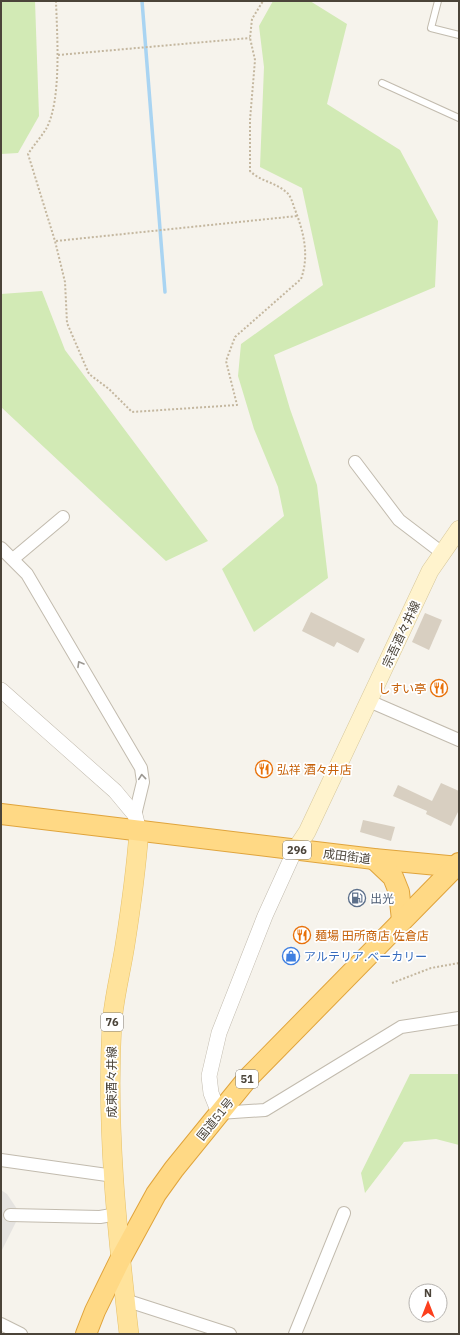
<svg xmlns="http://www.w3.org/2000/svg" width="460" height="1335" viewBox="0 0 460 1335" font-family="'IBM Plex Sans','Noto Sans JP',sans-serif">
<rect width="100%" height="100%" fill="#f6f3ec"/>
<g fill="#d2eab5">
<path d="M 1,1 L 35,1 L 39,116 L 18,153 L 1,154 Z"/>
<path d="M 273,1 L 310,1 L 347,24 L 327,104 L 400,150 L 438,221 L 435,287 L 274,355 L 290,409 L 317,485 L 328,578 L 254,632 L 222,569 L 284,516 L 278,487 L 254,429 L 238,376 L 241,344 L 323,285 L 302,188 L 260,167 L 264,67 L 259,26 Z"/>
<path d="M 42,291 L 65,350 L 208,541 L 166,561 L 1,407 L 1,294 Z"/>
<path d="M 410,1074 L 459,1074 L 459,1145 L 436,1139 L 404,1142 L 365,1193 L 361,1173 Z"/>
</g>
<path fill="#e5e3e0" d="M 1,1190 L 7,1194 L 17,1209 L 16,1222 L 1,1252 Z"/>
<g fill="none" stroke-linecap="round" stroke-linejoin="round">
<path stroke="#a9d4f2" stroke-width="3.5" d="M 142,1 L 165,292"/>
</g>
<g fill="#d8cfc1">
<path d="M 311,612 L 365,639 L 358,653 L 337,642 L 334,647 L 302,631 Z"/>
<path d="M 425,613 L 442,620 L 429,650 L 412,642 Z"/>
<path d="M 441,783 L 459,791 L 459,810 L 451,826 L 426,814 L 427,811 L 393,796 L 398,785 L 432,801 Z"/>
<path d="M 363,820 L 395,827 L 391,841 L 360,832 Z"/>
</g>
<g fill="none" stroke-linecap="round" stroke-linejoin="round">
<g stroke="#c2bbae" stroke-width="8">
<g id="service">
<path d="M 438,1 L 431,28 L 459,35"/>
<path d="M 382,83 L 459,118"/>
</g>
</g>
<g stroke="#c2bbae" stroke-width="14">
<g id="minor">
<path d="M 355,462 L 399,520 L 441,552"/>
<path d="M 1,548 L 27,574 L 141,768 L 143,782 L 135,815"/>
<path d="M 13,559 L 63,517"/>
<path d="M 369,701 L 459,740"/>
<path d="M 219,1113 L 265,1110 L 401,1027 L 459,1018"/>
<path d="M 1,1160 L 114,1176"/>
<path d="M 10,1215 L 100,1217 L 117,1214"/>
<path d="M 125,1300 L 230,1334"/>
<path d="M 1,1324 L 21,1334"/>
<path d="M 295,1334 L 344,1213"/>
</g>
</g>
<g stroke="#c2bbae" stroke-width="16">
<g id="tertiary">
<path d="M 1,690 L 115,791 L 135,815 L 139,831"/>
<path d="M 219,1113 L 211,1093 L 209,1076 L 219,1033 L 265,916 L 295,850"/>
</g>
</g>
<g stroke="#d6c79b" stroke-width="18">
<path id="secondary" d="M 295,850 L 307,832 L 430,571 L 459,529"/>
</g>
<g stroke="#e6c16a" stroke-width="20">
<path id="primary" d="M 129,1334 C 117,1231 106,1127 112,1023 C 114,997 121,971 125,945 C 131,907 136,870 139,831"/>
</g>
<g stroke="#e0a43c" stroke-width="22">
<g id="trunk">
<path d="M 1,814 L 374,859 L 459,867"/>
<path d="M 374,859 L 393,877 L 399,892 L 402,920"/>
<path d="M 86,1334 L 95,1311 L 120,1260 L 156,1194 L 174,1169 L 248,1078 L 459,863"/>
</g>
</g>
<g stroke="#c4b79f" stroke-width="2" stroke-dasharray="2 2" stroke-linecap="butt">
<path d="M 56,1 C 57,34 62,101 46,129 C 41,137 34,145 28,154 L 55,241 L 65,282 L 67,323 L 89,374 L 109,389 L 132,412 L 237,405 L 226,361 L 235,337 L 301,279 C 310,254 303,230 294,207 C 292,201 290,194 285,191 C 274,182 260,181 250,171 L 250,120 L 255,60 L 250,38 L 252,19 L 263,1"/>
<path d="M 58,55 L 250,38"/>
<path d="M 56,241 L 297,216"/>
<path d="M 392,983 L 431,968 L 459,963"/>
</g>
<use href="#service" stroke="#fff" stroke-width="6"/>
<use href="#minor" stroke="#fff" stroke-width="12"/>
<use href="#tertiary" stroke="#fff" stroke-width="15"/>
<use href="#secondary" stroke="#fff3cd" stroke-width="17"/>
<use href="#primary" stroke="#ffe39c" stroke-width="19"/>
<use href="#trunk" stroke="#ffd985" stroke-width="20"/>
</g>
<defs><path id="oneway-chevron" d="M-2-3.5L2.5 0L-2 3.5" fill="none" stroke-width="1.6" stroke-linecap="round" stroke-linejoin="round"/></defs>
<g stroke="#9c9892">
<use href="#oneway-chevron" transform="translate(80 664) rotate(-120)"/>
<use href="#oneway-chevron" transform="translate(142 777) rotate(-96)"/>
</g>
<defs>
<g id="restaurant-ring" transform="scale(0.9)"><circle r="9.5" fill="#fff" stroke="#e8710a" stroke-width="1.5"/><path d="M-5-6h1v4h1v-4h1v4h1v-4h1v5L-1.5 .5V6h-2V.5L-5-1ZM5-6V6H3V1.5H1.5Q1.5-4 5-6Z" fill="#e8710a"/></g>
<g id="fuel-ring" transform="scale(0.9)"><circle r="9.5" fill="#fff" stroke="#5c6f8a" stroke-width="1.5"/><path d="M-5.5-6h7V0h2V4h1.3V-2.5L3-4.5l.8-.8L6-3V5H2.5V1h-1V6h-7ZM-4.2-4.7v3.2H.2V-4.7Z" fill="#5c6f8a"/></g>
<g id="shop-ring" transform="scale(0.9)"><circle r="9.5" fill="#fff" stroke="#3f7fe0" stroke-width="1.5"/><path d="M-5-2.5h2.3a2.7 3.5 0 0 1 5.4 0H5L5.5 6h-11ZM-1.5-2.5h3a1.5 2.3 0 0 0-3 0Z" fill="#3f7fe0"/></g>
</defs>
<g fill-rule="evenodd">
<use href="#restaurant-ring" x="439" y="688"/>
<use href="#restaurant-ring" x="264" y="769"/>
<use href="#fuel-ring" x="357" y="898"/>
<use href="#restaurant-ring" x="302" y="935"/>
<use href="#shop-ring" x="291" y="956"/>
</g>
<g text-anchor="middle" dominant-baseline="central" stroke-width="3.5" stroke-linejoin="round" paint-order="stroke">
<g fill="#fff" stroke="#817c74" stroke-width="1">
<rect x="283" y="841" width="28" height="18" rx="3"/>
<rect x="101" y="1013" width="22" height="18" rx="3"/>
<rect x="236" y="1070" width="22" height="18" rx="3"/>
</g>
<g font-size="11" font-weight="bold" fill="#4b4439">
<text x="297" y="850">296</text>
<text x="112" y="1022">76</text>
<text x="247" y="1079">51</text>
</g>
<g font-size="12" fill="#4b4439" stroke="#fff">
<text transform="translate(401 634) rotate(-65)">宗吾酒々井線</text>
<text transform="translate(347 856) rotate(7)">成田街道</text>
<text transform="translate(111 1082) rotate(-90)">成東酒々井線</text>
<text transform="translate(215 1119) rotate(-51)">国道51号</text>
</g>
<g font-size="12" fill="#c56008" stroke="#fff" text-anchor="start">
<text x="426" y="688" text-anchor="end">しすい亭</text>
<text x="277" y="769">弘祥 酒々井店</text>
<text x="315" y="935">麺場 田所商店 佐倉店</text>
</g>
<g font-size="12" fill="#4e5e75" stroke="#fff" text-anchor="start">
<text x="370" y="898">出光</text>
</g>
<g font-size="12" fill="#366cbe" stroke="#fff" text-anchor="start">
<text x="304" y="956">アルテリア.ベーカリー</text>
</g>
</g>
<rect width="460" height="1335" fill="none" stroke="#4b4439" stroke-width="4"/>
<g transform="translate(428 1303)"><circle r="19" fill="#ffffff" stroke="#b7b4b0"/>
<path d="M0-3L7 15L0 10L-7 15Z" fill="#fc3f1d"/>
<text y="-6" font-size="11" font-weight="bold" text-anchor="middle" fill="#4b4439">N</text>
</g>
</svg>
